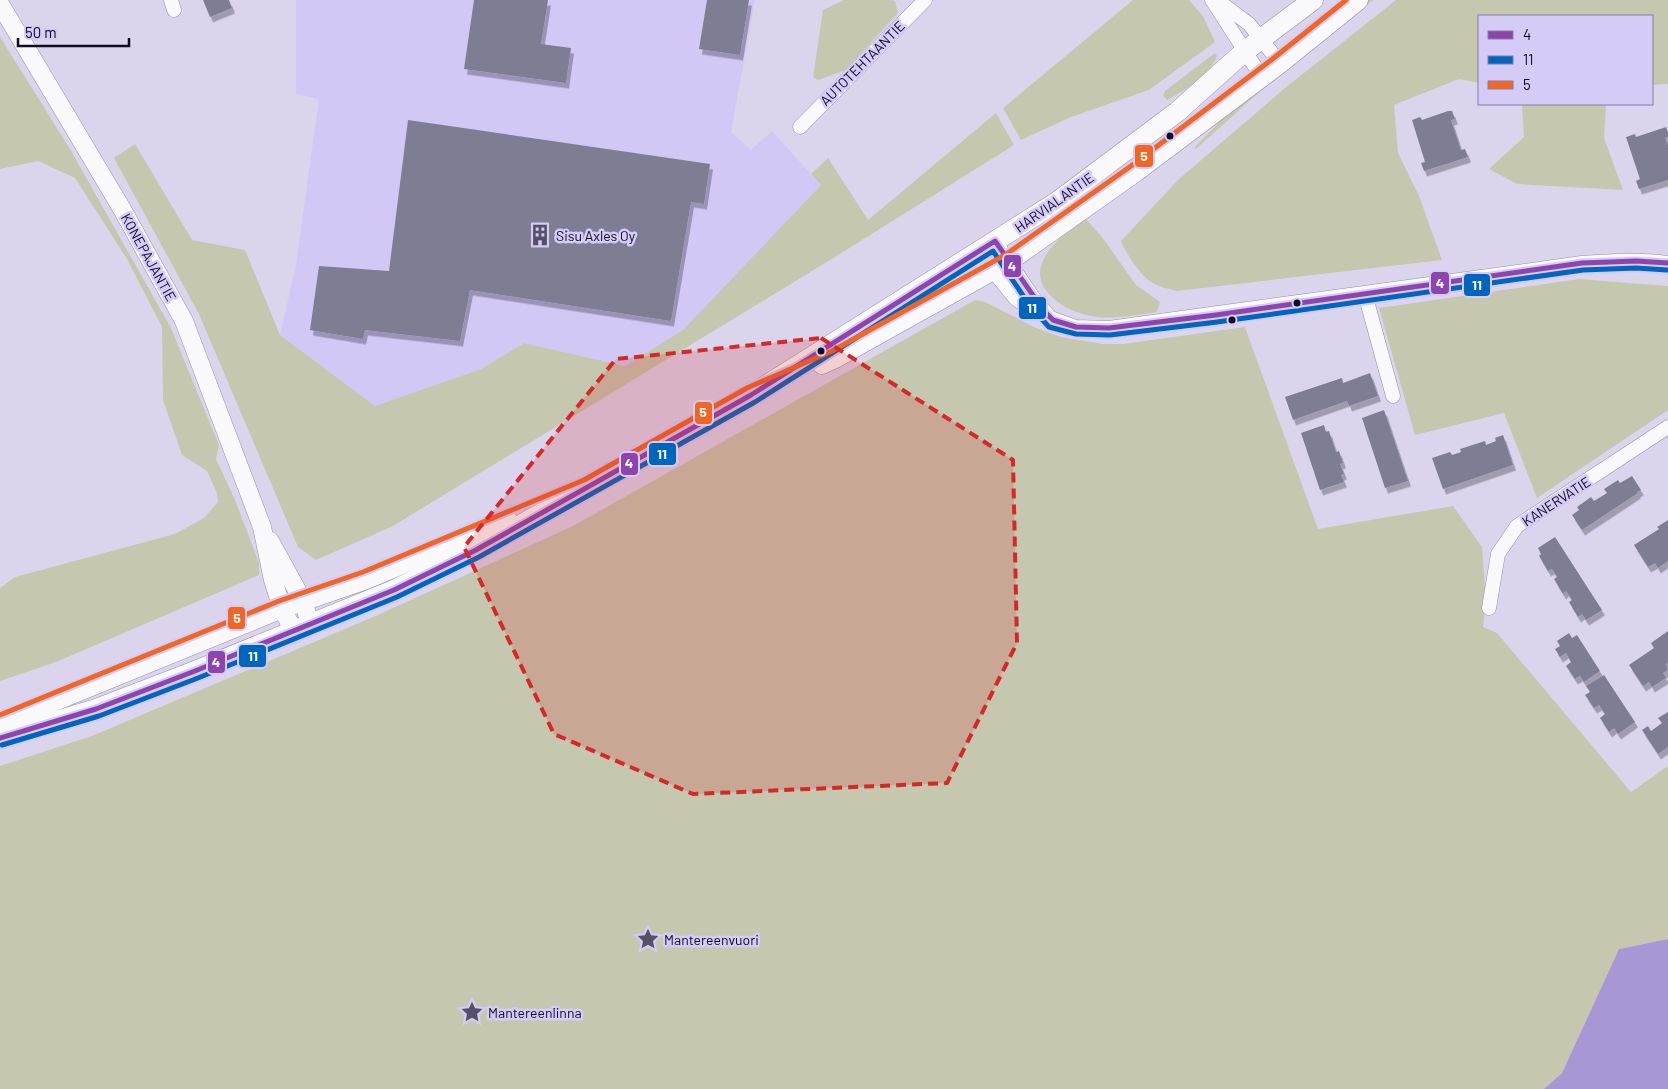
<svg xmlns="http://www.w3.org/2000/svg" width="1668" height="1089" viewBox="0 0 1668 1089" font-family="Barlow,sans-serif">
<defs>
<filter id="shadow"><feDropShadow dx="3" dy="5.5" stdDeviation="0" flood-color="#0004"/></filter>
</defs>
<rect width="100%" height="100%" fill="#dad5ed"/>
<path fill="#d2c8f5" d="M 296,0 L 755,0 L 731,132 L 751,150 L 772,131 L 821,185 L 683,331 L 625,366 L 524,343 L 481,369 L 375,406 L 280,335 L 296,265 L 319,99 L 296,94 Z"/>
<g fill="#c5c8af">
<path d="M 844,0 L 892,0 L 895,1 L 898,13 L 846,70 L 818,80 L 813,77 L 823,10 Z"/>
<path d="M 1133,0 L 1189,0 L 1203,16 L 1215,42 L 1149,90 L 1071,117 L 1021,140 L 1003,108 Z"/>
<path d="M 1366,0 L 1373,0 L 1256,95 L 1196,149 L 1194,148 L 1228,113 Z"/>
<path d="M 1396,0 L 1668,0 L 1668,84 L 1652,85 L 1652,16 L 1479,16 L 1479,83 L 1459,79 L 1394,105 L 1398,153 L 1419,196 L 1442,260 L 1177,291 C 1169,289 1159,287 1151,282 C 1140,275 1126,253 1121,241 L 1179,179 L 1285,88 Z"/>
<path d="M 0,37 L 70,149 L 171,328 L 219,445 L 216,459 L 235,500 L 259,563 L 259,575 L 56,662 L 0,681 L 0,588 L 15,577 L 175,534 L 204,518 L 218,502 L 217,493 L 207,471 L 182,455 L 163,400 L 162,327 L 127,259 L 75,178 L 38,161 L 0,169 Z"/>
<path d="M 1215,53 L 1217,56 C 1208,78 1187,89 1167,100 L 1163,95 L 1165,91 Z"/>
<path d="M 1522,104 L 1606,104 L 1604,138 L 1623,190 L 1517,184 L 1489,169 L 1524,137 Z"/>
<path d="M 996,113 L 1014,145 L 835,257 L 393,526 L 316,560 L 298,547 L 199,314 L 114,158 L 135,144 L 192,240 L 245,250 L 280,335 L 375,406 L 481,369 L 524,343 L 625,366 L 683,330 L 821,185 L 811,174 L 828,158 L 868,220 Z"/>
<path d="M 1085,218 L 1102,237 L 1136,285 L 1160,302 L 1157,312 C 1137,315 1116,319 1096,317 C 1079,314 1063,308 1051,296 C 1020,266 1062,235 1085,218 Z"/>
<path d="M 1579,279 L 1668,286 L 1668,410 L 1537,498 L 1504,413 L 1415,435 L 1379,308 Z"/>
<path d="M 975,300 L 985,302 L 1034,327 L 1061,337 L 1103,344 L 1123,344 L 1245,327 L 1318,529 L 1453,506 L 1482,547 L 1486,602 L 1483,627 L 1497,633 L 1631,792 L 1668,766 L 1668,939 L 1619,949 L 1562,1073 L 1544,1089 L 0,1089 L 0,766 L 92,736 L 380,614 L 573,526 Z"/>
</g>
<path fill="#a797d4" d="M 1668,939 L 1668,1089 L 1544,1089 L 1562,1073 L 1619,949 Z"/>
<g fill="#7f7d94" filter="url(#shadow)">
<path d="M 203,0 L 229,0 L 232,8 L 210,17 Z"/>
<path d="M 474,0 L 548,0 L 541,44 L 571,48 L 566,83 L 464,69 Z"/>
<path d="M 707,0 L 749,0 L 740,55 L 699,49 Z"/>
<path d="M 1448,111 L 1452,111 L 1455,119 L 1451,120 L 1461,150 L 1465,149 L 1468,157 L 1424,171 L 1421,163 L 1425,162 L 1412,120 L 1420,117 L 1422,120 Z"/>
<path d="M 408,120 L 710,164 L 704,204 L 691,202 L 671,321 L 470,290 L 460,341 L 365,330 L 363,339 L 310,330 L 319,266 L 389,271 Z"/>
<path d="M 1666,127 L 1668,132 L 1668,137 L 1665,138 L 1668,145 L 1668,180 L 1639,189 L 1636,181 L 1640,179 L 1626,137 L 1635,134 L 1636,137 Z"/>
<path d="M 1370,373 L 1378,396 L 1349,406 L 1347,401 L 1293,420 L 1285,397 L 1342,378 L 1343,383 Z"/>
<path d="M 1384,410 L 1408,481 L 1385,488 L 1362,418 Z"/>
<path d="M 1324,425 L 1326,432 L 1329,431 L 1336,452 L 1339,451 L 1343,463 L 1340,464 L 1344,474 L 1341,475 L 1344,482 L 1320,490 L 1301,433 Z"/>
<path d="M 1503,435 L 1513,465 L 1443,489 L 1432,458 L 1450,452 L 1452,455 L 1461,452 L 1460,449 L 1485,441 L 1486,445 L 1496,441 L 1495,438 Z"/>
<path d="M 1632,476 L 1641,490 L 1637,492 L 1638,493 L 1582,530 L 1572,515 L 1579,510 L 1577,507 L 1591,497 L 1594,501 L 1607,493 L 1604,489 L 1618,480 L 1620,483 Z"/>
<path d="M 1668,520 L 1668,561 L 1658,568 L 1655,563 L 1648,567 L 1634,545 L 1659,529 L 1657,527 Z"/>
<path d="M 1555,537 L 1602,610 L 1586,620 L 1582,614 L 1578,617 L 1569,602 L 1572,600 L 1566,591 L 1563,594 L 1554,579 L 1557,577 L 1552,569 L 1548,571 L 1539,556 L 1541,554 L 1538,548 Z"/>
<path d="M 1668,631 L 1668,662 L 1666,664 L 1668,670 L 1663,673 L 1666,678 L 1652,687 L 1649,682 L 1643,686 L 1629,665 L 1654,648 L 1651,643 Z"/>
<path d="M 1569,633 L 1572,638 L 1577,635 L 1600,671 L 1584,682 L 1580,676 L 1575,679 L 1566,666 L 1571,662 L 1566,653 L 1560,657 L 1555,649 L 1560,646 L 1557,641 Z"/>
<path d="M 1604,675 L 1635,722 L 1618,734 L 1614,728 L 1609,732 L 1600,718 L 1605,714 L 1599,705 L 1594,708 L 1585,695 L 1590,692 L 1586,686 Z"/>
<path d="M 1668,712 L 1668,747 L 1658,754 L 1642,730 L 1648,726 L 1651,731 L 1662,723 L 1658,718 Z"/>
</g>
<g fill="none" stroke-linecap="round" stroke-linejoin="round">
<g stroke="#958fa6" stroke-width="15">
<g id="minor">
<path d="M 171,0 L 174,10"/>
<path d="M 1212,0 L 1261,76"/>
<path d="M 1217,0 L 1249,24 L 1280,63"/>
<path d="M 800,127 L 925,0"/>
<path d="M 995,241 L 1032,296 L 1049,316"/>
<path d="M 977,251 L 1015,298 L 1034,312 L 1076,327 L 1109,328 L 1582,263 C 1611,261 1639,259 1668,263"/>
<path d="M 1365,294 L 1393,396"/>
<path d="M 1489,608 L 1498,554 L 1517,526 L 1668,427"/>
</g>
</g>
<g stroke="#958fa6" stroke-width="19">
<g id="tertiary">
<path d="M 0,4 L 122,209 L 184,321 L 262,527 L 273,580 L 282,608 L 293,630"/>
<path d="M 270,541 L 303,601 L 310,623"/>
</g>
</g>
<g stroke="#958fa6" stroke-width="21">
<g id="secondary">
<path d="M 822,364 L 835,358 L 1009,261 L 1135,172 L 1280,63 L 1358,0"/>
<path d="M 0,723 L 282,608 L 366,579 L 507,520"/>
<path d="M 0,738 L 96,709 L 195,671 L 394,590 L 476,550 L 751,395 L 1057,202 L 1177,112 L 1245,51 L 1313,0"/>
</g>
</g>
<use href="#minor" stroke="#f9f9fc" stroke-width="14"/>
<use href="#tertiary" stroke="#f9f9fc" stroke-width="18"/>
<use href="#secondary" stroke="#f9f9fc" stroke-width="20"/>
<g stroke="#d4cbf7" stroke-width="9">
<path id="bus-1" d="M 0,738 L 96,709 L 195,671 L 394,590 L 476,550 L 751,395 L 995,241 L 1044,311 L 1053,320 L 1076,327 L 1109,328 L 1216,315 L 1582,263 L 1636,261 L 1668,263"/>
</g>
<g stroke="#d4cbf7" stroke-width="9">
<path id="bus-2" d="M 2,745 L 99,716 L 198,678 L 397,597 L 479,557 L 755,402 L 993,251 L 1026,300 L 1039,316 L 1049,327 L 1076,334 L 1110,335 L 1217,322 L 1583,270 L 1636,268 L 1667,270"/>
</g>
<g stroke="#d4cbf7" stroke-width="9">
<path id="bus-3" d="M 0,715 L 279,601 L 363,572 L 584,480 L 747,388 L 832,351 L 1005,255 L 1131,166 L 1275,57 L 1346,0"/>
</g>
<use href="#bus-1" stroke="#8e44ad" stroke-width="5"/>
<use href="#bus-2" stroke="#0065bd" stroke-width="5"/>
<use href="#bus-3" stroke="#f26522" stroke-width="5"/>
</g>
<path fill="#d62828" fill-opacity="0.2" stroke="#d62828" stroke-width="4" stroke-dasharray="10 6" stroke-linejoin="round" d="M 821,338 L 1013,460 L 1017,643 L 947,783 L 693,794 L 554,734 L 464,547 L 616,359 Z"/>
<defs>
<g id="building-bare" transform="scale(1.725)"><path d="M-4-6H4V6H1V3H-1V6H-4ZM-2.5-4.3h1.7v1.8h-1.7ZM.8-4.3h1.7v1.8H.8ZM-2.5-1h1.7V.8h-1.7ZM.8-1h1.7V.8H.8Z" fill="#575069" stroke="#d4cbf7" stroke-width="2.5" paint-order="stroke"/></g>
<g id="sight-bare" transform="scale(1.725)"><path d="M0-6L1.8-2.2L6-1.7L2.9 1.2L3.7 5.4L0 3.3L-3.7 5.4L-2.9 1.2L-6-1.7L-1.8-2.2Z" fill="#575069" stroke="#d4cbf7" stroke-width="2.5" paint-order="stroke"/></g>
</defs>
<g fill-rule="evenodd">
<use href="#building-bare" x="540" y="235"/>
<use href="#sight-bare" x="648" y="939"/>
<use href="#sight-bare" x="472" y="1012"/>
</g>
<g fill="#110922" stroke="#d4cbf7" stroke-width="2">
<circle cx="1170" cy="136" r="4.5"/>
<circle cx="1297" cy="303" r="4.5"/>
<circle cx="1232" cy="320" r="4.5"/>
<circle cx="821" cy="351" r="4.5"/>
</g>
<g text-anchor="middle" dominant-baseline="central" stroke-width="5" stroke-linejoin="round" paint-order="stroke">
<g font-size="14" fill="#110922" stroke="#d4cbf7">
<text transform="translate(862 63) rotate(-45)">AUTOTEHTAANTIE</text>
<text transform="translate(1054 202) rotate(-35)">HARVIALANTIE</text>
<text transform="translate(149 257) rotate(61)">KONEPAJANTIE</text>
<text transform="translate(1556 501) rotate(-33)">KANERVATIE</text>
</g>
<g font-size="14" fill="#110922" stroke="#d4cbf7" text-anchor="start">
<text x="556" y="235">Sisu Axles Oy</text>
<text x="664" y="939">Mantereenvuori</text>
<text x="488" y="1012">Mantereenlinna</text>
</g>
</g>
<g stroke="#d4cbf7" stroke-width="2">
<rect x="1134" y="144" width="20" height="24" rx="5" fill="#f26522"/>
<rect x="1003" y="254" width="19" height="24" rx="5" fill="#8e44ad"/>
<rect x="1430" y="271" width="20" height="24" rx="5" fill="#8e44ad"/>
<rect x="1463" y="273" width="28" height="24" rx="5" fill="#0065bd"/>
<rect x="1018" y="296" width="29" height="24" rx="5" fill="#0065bd"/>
<rect x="694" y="401" width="19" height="24" rx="5" fill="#f26522"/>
<rect x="648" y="442" width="29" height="24" rx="5" fill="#0065bd"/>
<rect x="620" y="452" width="19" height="24" rx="5" fill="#8e44ad"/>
<rect x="227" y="606" width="19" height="24" rx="5" fill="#f26522"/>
<rect x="238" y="644" width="29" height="24" rx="5" fill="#0065bd"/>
<rect x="207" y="650" width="19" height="24" rx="5" fill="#8e44ad"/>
</g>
<g font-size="14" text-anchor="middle" font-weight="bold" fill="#fff">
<text x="1144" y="161">5</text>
<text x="1012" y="271">4</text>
<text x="1440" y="288">4</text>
<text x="1477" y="290">11</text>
<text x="1032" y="313">11</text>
<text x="703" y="417">5</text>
<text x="662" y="459">11</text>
<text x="629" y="468">4</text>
<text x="237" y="623">5</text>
<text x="253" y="661">11</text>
<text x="216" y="667">4</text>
</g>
<rect x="1478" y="15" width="175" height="90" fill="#d4cbf7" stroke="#867da2"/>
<rect x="1488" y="31" width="25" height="8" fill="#8e44ad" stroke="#867da2"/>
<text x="1523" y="40" font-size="15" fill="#110922">4</text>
<rect x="1488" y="56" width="25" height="8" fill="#0065bd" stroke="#867da2"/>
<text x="1523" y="65" font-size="15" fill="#110922">11</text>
<rect x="1488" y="81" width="25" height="8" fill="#f26522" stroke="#867da2"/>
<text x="1523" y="90" font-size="15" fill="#110922">5</text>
<path d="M18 38v8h111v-8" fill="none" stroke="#110922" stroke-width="2.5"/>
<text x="25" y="38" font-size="15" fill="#110922" stroke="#d4cbf7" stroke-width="4" paint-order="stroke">50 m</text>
</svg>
